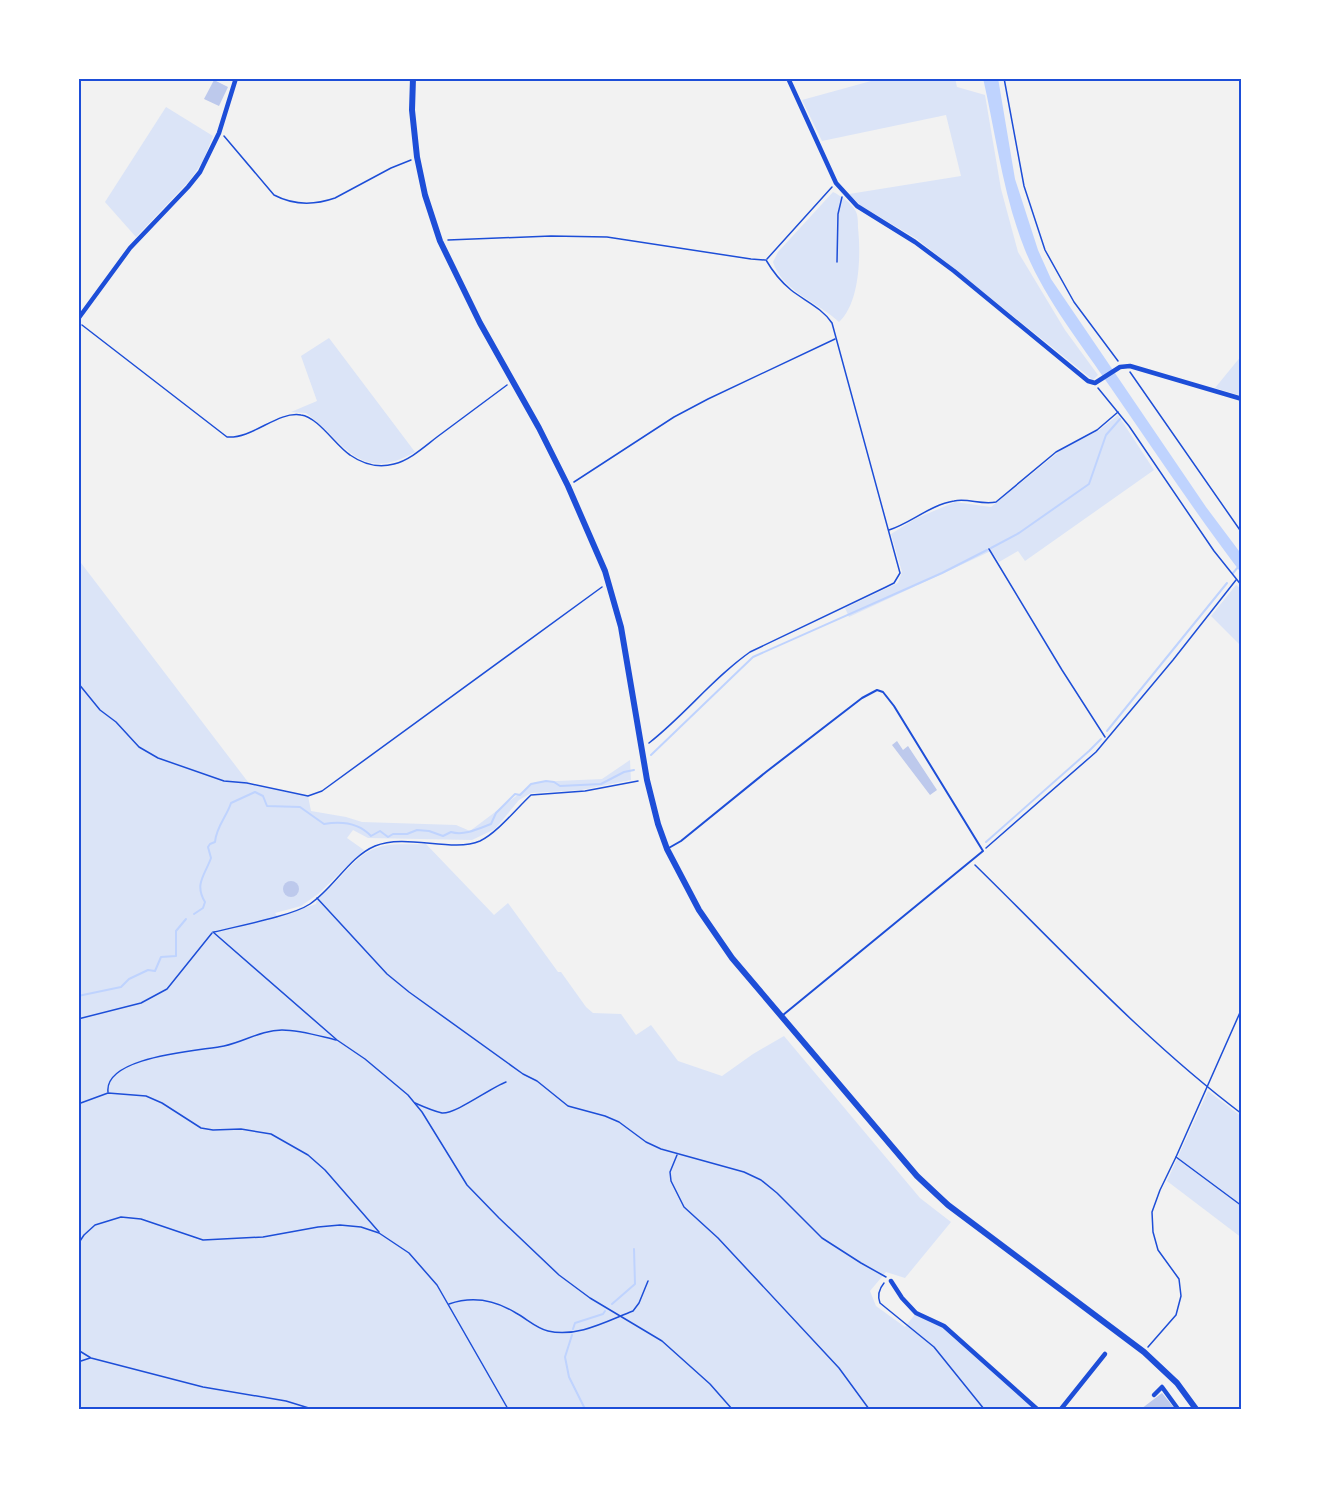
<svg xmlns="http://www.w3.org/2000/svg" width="1320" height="1487" viewBox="0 0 1320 1487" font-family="Poppins,sans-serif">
<rect width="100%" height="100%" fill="#f2f2f2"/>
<g fill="#dbe4f7">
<path d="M 882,78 L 955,78 L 957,87 L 985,95 L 1001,189 L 1018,252 L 1065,330 L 1098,375 L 1093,380 L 917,239 L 861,206 L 849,194 L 961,176 L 946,115 L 822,141 L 802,100 Z"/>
<path d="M 166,107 L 213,136 L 203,161 L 190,180 L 136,237 L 105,202 Z"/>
<path d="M 833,192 C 841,196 850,202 855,210 C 858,214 858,222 858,228 C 861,254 860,303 839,322 C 819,303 781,290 773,262 L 778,252 Z"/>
<path d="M 329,338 L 415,452 C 359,484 346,443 306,413 L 291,412 L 317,401 L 301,356 Z"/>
<path d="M 1242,355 L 1242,396 L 1215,388 Z"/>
<path d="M 1118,415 L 1154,470 L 1025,561 L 1018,551 L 999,562 L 991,551 L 849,617 L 845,608 L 898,583 L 902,572 L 891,534 L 915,519 L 955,502 L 991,507 L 1065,447 L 1098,431 Z"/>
<path d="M 78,559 L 248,782 L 243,785 L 247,783 L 308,796 L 311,811 L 346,817 L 362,822 L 456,825 L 470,831 L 535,782 L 602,779 L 630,760 L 631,780 L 581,790 L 531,793 L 519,800 L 495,829 L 472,840 L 368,838 L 353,830 L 347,838 L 364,850 L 318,894 L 301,906 L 275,913 L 278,917 L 316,904 L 317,898 C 341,883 354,852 383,846 C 397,843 412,845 426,844 L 494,915 L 508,903 L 558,972 L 561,972 L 586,1007 L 593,1013 L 621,1014 L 636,1035 L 651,1025 L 678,1061 L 722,1076 L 753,1054 L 784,1036 L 920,1198 L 951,1222 L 905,1278 L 886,1272 L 870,1291 L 876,1306 L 905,1327 L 916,1313 L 944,1326 L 1037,1409 L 78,1409 Z"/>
<path d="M 1236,585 L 1242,590 L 1242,647 L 1211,616 Z"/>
<path d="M 1208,1091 L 1242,1117 L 1242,1238 L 1167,1181 Z"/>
</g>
<path fill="#bfd3fe" d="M 983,78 L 998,78 L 1015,179 L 1038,250 L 1051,279 L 1206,507 L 1242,555 L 1242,574 C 1196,514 1154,450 1111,388 C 1081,344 1045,299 1025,250 C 1003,195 996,135 983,78 Z"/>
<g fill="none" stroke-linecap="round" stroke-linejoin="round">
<g stroke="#bfd3fe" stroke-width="2">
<path d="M 991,548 L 1019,533 L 1089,484 L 1106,435 L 1120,419"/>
<path d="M 1233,573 L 1239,566"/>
<path d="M 1107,731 L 1227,583"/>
<path d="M 651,755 L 753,657 L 942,573 L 987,550"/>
<path d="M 986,842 L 1089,751 L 1101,739"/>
<path d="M 194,914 L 203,908 L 205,902 C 194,884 205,875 211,858 L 208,847 L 210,844 L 215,842 C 216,827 227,816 231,803 L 255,792 L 263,796 L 267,806 L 300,807 L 324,824 C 341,821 359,823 371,836 L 380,831 L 388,837 L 393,834 L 407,834 L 417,830 L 429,831 L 443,836 L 451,832 C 464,836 478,829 491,824 L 496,813 L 515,794 L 520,795 L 531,784 L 546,781 L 554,782 L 560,786 L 601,784 L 624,772 L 634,770"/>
<path d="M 78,996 L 121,987 L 129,979 L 148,970 L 155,971 L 161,957 L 176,956 L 176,931 L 186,919"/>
<path d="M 612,1304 L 635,1284 L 634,1249"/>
<path d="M 573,1329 L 575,1323 L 603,1314 L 605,1311"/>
<path d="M 572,1335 L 565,1357 L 569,1377 L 585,1409"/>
</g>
</g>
<g fill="#bdc9ec">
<path d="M 214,80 L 228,87 L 219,106 L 204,99 Z"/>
<path d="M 897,741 L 903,750 L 908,746 L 937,790 L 930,795 L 892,745 Z"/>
<circle cx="291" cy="889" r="8"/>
<path d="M 1162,1393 L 1175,1409 L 1141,1409 Z"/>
</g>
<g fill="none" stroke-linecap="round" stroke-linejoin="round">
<g stroke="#1d4ed8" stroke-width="1.5">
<path d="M 1004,78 L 1024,186 L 1045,250 L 1074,302 L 1118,361"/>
<path d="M 224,136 L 274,195 C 293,205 315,205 335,198 L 391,168 L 411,160"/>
<path d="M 448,240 L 551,236 L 607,237 L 751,259 L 765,260"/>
<path d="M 767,259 L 832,187"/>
<path d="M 837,262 L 838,214 L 842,197"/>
<path d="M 82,325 L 227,437 C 253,439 277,411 301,415 C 318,417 336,446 350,455 C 363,464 379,468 394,464 C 410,460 424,447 437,437 C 460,420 484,402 507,385"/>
<path d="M 1130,372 L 1242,533"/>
<path d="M 1098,388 L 1129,426 L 1214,551 L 1242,586"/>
<path d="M 574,482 L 674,417 L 708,399 L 835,339"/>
<path d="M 889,530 C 911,523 930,505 954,501 C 968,498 981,505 996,502 L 1056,452 L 1097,430 L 1118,412"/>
<path d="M 989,549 L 1062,670 L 1105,737"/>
<path d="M 78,683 L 100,710 L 116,722 L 139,747 L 158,758 L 224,781 L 247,783 L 308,796 L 322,791 L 602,587"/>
<path d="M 649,743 C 685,715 713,678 750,652 L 886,587 L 894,583 L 900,573 L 832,323 C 822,308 805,301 791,290 C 780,281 773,272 766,260"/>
<path d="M 986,848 L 1096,752 L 1173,660 L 1236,580"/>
<path d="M 975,865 C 1062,950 1145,1041 1242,1114"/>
<path d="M 317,898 L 387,974 L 409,992 L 523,1074 L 537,1081 L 568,1106 L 605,1116 L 619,1122 L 646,1142 L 661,1149 L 744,1172 L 761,1180 L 777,1193 L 822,1238 L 861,1263 L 886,1277"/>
<path d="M 213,932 L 337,1040 L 365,1059 L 408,1095 L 422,1112 L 467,1185 L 499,1218 L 559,1275 L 590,1298 L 662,1341 L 710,1384 L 732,1409"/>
<path d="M 214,932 C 238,926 292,916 310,904 C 334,888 349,857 375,846 C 406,833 452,853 480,841 C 497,833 517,808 531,795 L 585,791 L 638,781"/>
<path d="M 78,1019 L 141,1003 L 167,989 L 212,933"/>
<path d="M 108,1092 C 104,1056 199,1051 224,1046 C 244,1042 261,1030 282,1030 C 300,1030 319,1036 336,1040"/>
<path d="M 415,1103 C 424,1107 433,1111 442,1113 C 456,1114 490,1088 506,1082"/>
<path d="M 78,1104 L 108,1093 L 146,1096 L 162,1103 L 201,1128 L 213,1130 L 241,1129 L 271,1134 L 308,1155 L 325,1170 L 379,1232"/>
<path d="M 677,1155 L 670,1172 L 671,1181 L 684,1207 L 718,1238 L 839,1368 L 869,1409"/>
<path d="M 1176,1157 L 1242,1206"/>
<path d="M 78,1244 L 84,1235 L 95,1225 L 121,1217 L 141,1219 L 203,1240 L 263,1237 L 318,1227 L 340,1225 L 361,1227 L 379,1233 L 409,1253 L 437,1285 L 508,1409"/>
<path d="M 884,1283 C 879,1289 877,1295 880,1303 L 934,1347 L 984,1409"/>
<path d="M 449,1304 C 472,1296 495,1300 516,1313 C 527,1319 536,1328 548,1331 C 577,1338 607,1321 633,1311 L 639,1303 L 648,1281"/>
<path d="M 1148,1347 L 1176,1315 L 1181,1296 L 1179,1279 L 1158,1250 L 1153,1232 L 1152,1212 L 1160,1190 L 1176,1157 L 1242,1008"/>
<path d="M 78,1350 L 91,1358 L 203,1387 L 286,1401 L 312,1409"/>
<path d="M 78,1362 L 90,1358"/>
</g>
<path stroke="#1d4ed8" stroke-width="2" d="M 667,849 L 681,841 L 766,772 L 862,698 L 877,690 L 883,692 L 894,706 L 983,851 L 783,1015"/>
<g stroke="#1d4ed8" stroke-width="4.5">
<path d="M 788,78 L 836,183 L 857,206 L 915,242 L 954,271 L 1088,381 L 1095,383 L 1120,367 L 1130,366 L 1242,399"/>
<path d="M 78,319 L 130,248 L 188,187 L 200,172 L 219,133 L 236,78"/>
<path d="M 891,1281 L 902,1298 L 916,1313 L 944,1326 L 1037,1409"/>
<path d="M 1154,1395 L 1162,1387 L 1178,1409"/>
<path d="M 1061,1409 L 1105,1354"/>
</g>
<path stroke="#1d4ed8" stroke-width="6" d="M 413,78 L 412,110 L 417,157 L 425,195 L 440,241 L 480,323 L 539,428 L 568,486 L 605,571 L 621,627 L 647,780 L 658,824 L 667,849 L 699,910 L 732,958 L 917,1176 L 948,1205 L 1144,1352 L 1177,1383 L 1196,1409"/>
</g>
<rect width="1320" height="1487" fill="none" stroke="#ffffff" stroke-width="159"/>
<rect x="80" y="80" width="1160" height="1328" fill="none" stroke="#1d4ed8" stroke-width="2"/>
</svg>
